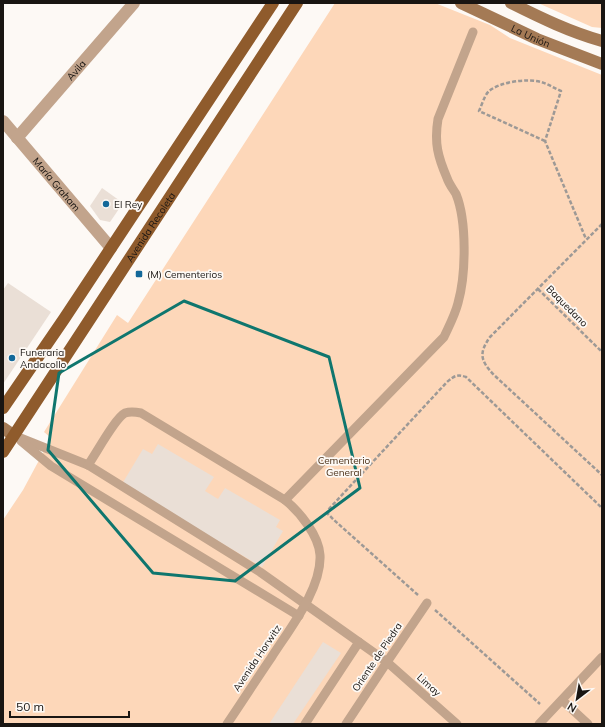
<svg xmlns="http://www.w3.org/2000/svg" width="605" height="727" viewBox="0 0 605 727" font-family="Mulish,sans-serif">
<rect width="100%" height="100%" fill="#fdf9f5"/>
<g fill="#fdd7b9">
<path d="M 335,3 L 435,3 L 490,25 L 510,38 L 602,75 L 602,724 L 3,724 L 3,520 L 23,490 L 51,438 L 44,432 L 117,315 L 128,323 Z"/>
<path d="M 538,3 L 602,3 L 602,28 L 592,27 Z"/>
</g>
<g fill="#eadfd6">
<path d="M 102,188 L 123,203 L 110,222 L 100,220 L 90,206 Z"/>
<path d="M 8,283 L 51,312 L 3,384 L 3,290 Z"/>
<path d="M 158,444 L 214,477 L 205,491 L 218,499 L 225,488 L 280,520 L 276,527 L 283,531 L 262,567 L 122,484 L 143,449 L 152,454 Z"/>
<path d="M 323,642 L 341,653 L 293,724 L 269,724 Z"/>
</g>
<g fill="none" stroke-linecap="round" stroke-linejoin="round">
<g stroke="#9d9996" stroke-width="2.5" stroke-dasharray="4 2" stroke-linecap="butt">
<path d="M 545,141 L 479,111 C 482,105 484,96 489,91 C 500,82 527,78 541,82 C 548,84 554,88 561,91 L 545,141 L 586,239"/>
<path d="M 602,224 L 490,337 C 478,354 481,361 494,375 L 602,475"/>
<path d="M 538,289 L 602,352"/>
<path d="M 418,595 L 334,520 L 328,514 L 328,510 L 447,382 C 454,376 457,374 466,377 L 602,508"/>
<path d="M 435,610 L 540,704"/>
</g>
<g stroke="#c2a48c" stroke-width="9">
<path d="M 13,435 L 88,465 L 260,572 L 387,662 L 457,724"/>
<path d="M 21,441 L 51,466 L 299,616"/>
<path d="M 88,465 C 96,454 115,418 125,413 C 131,411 136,412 141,413 L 285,500 L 444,337 C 449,326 455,315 458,303 C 466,275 467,221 456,194 C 453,189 449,184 447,178 C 438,157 434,143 438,119 L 473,32"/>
<path d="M 562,700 L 588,724"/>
<path d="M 227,724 C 242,702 256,680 271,658 C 288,631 322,589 320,555 C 319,536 300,512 285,500"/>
<path d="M 305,724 L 359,642"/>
<path d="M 346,724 L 387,662 L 427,603"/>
<path d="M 539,724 L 602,657"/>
</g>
<g stroke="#c2a48c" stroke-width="12">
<path id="s1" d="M 3,121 L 111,248"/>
<path id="s2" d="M 17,138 L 134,3"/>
</g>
<g stroke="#a47a55" stroke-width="12">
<path id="s3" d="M 461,3 L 537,39 L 602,64"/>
<path d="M 511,3 C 541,18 570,32 602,41"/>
<path d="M 3,428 L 13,435"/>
</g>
<g stroke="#8f5b2c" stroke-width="12">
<path d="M 3,408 L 64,319 L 273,3"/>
<path id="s4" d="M 3,452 L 297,3"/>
</g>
</g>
<path fill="none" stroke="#0f766e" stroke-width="3" stroke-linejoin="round" d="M 184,301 L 329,357 L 360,488 L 235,581 L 153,573 L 48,450 L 59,373 Z"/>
<g fill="#136899" stroke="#fdf9f5" stroke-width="1.5">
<circle cx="106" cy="204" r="4"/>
<rect x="135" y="270" width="8" height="8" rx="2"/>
<circle cx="12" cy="358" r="4"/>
</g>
<g text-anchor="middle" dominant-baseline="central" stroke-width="3.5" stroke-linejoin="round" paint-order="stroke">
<g font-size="10" fill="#191512" stroke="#fdf9f5">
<text stroke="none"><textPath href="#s3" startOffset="77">La Unión</textPath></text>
<text stroke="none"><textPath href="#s2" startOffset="90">Avila</textPath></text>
<text stroke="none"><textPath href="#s1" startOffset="83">María Graham</textPath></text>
<text stroke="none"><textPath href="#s4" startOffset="269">Avenida Recoleta</textPath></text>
<text transform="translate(567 306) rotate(45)">Baquedano</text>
<text transform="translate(377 657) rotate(-56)">Oriente de Piedra</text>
<text transform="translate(257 658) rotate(-56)">Avenida Horwitz</text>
<text transform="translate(429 685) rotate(42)">Limay</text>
</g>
<g font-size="10" fill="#191512" stroke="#fdf9f5" text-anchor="start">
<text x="114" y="204">El Rey</text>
<text x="147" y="274">(M) Cementerios</text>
<text x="20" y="352">Funeraria<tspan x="20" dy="12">Andacollo</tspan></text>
</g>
<g font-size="10" fill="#4a2f16" stroke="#fdf9f5">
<text x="344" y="460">Cementerio<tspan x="344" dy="12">General</tspan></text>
</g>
</g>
<rect width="605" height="727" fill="none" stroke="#191512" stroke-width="8"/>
<g transform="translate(577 699) rotate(211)" stroke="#fdf9f5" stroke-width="3" paint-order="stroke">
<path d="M0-3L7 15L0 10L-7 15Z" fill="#191512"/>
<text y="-6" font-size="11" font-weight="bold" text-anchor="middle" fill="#191512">N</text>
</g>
<path d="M10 711v6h119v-6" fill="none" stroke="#191512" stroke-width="2"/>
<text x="16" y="711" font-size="12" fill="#191512" stroke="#fdf9f5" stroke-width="3" paint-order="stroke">50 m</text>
</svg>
